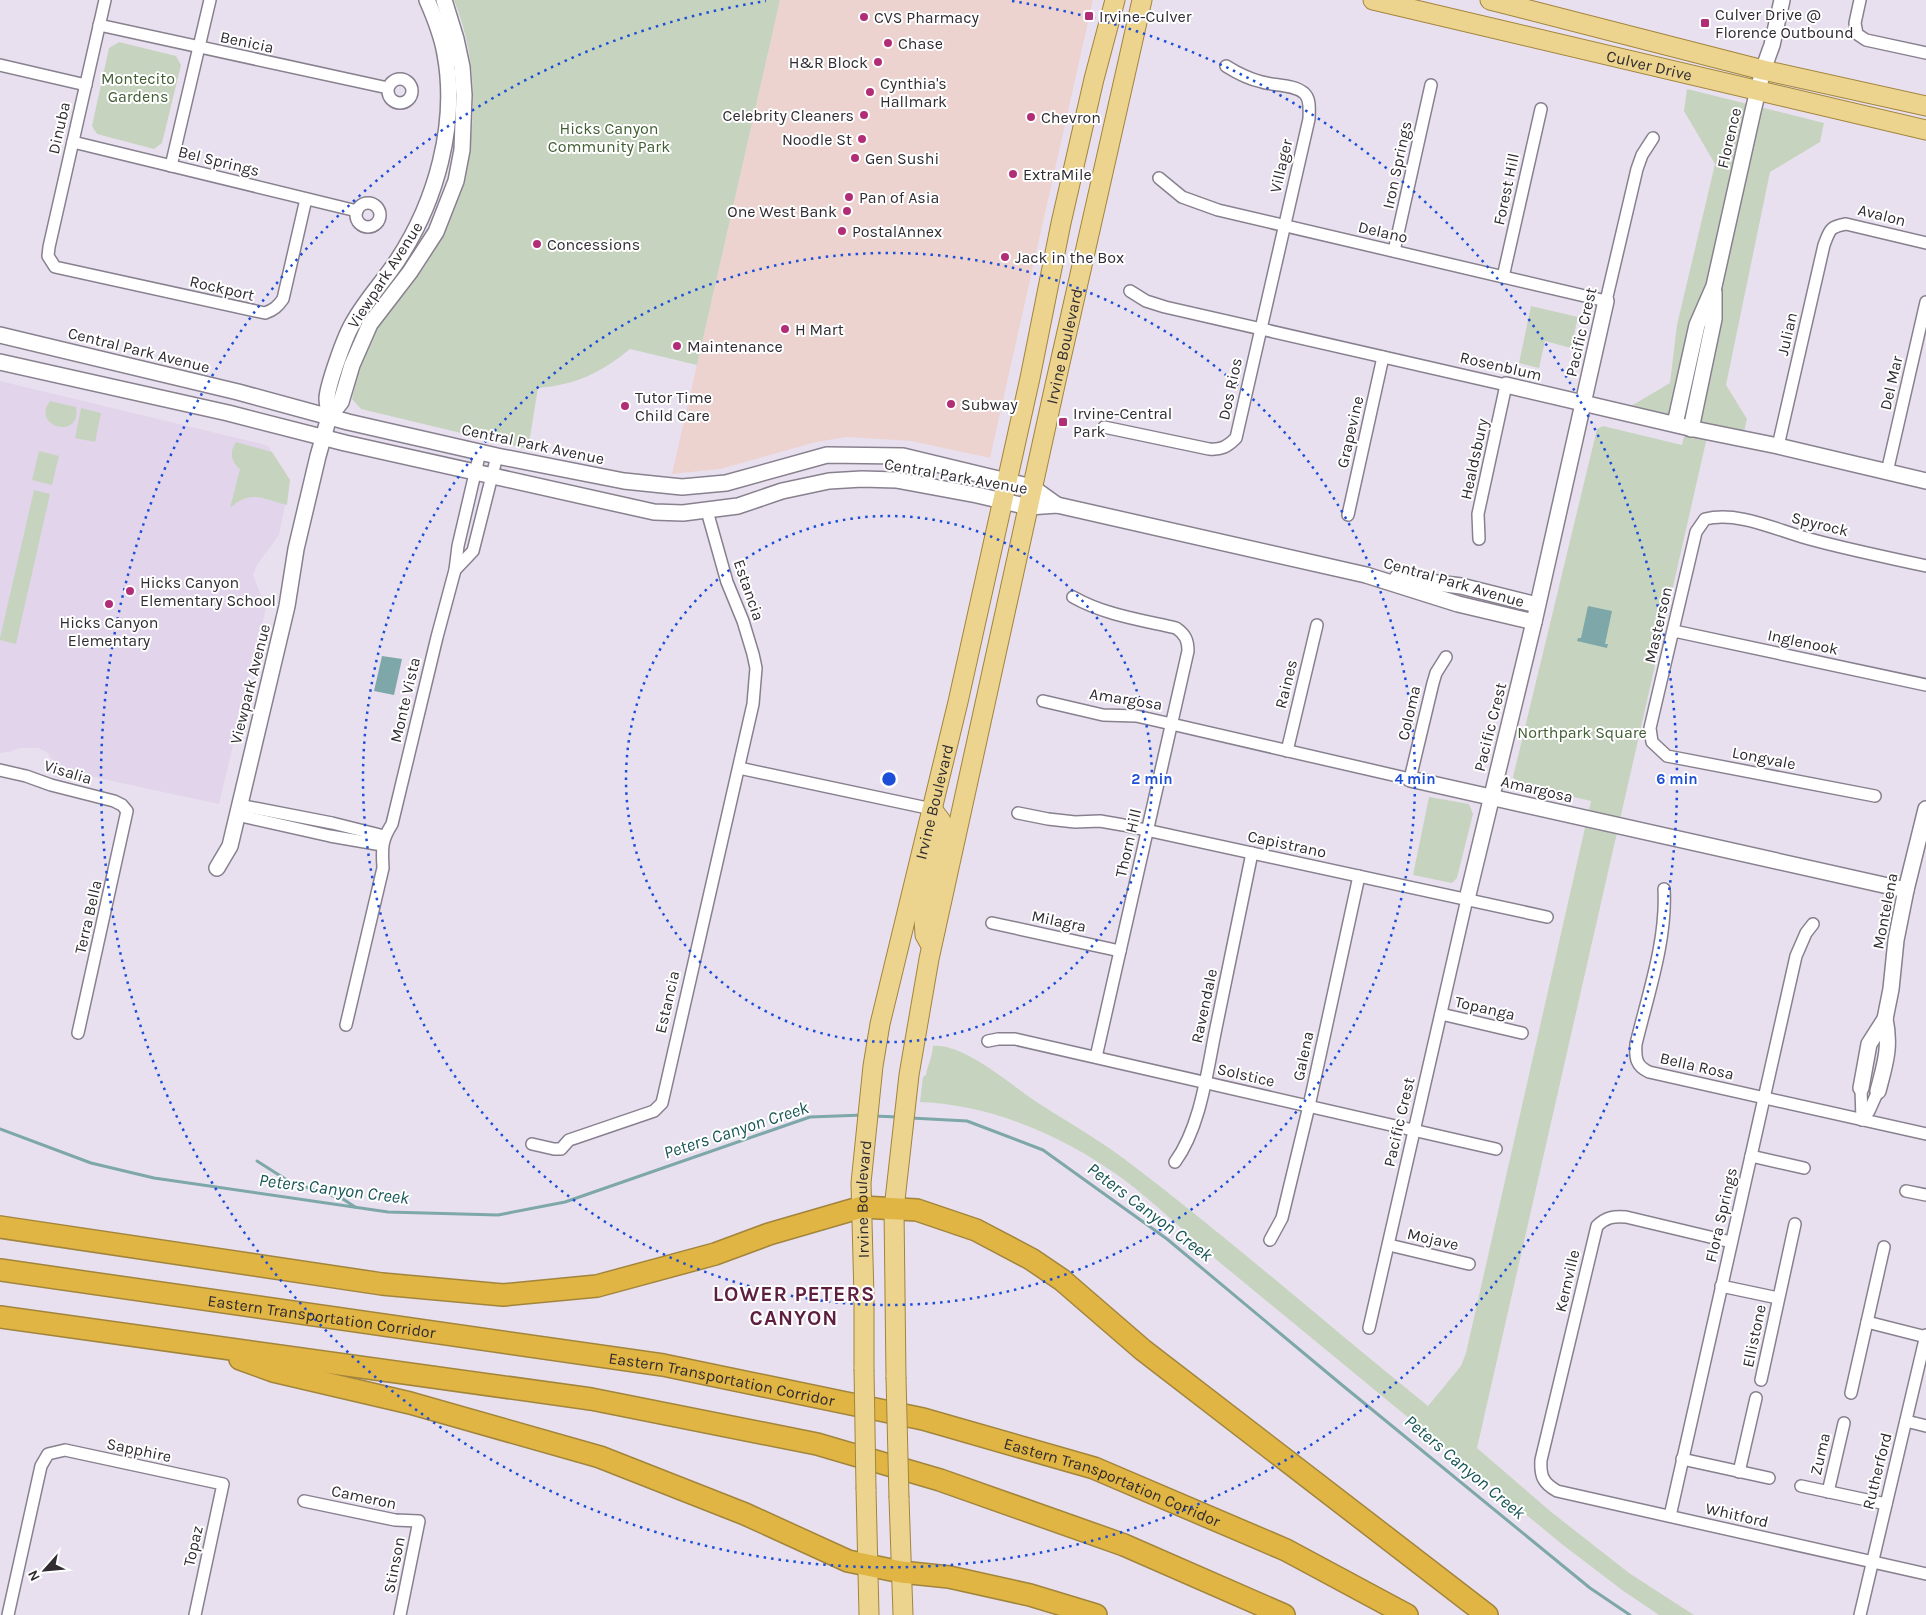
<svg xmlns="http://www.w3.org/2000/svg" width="1926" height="1615" viewBox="0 0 1926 1615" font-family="Karla,sans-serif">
<rect width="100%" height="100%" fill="#e8e0ef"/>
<path fill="#edd3cf" d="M 780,0 L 1093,0 L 990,458 L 911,441 L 847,437 L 816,442 L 720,469 L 672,474 Z"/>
<path fill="#e2d5eb" d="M 0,381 L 262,444 L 268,446 L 290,480 L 279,535 L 257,565 L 253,575 L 266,608 L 219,804 L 61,770 L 60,778 L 52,776 L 54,762 L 47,752 L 38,748 L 21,748 L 8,752 L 0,753 Z"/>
<g fill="#c6d4bf">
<path d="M 454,0 L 780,0 L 697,365 L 630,349 C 601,373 575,385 538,388 L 528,449 L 361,409 L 352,399 C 358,371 365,342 383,319 C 395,303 410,288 421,272 C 473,193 490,89 454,0 Z"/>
<path d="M 119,42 L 176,56 L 181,65 L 162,143 L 154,149 L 97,134 L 92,126 L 109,48 Z"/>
<path d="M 1687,89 L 1824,123 L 1820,142 L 1770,172 L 1726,385 L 1747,419 L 1744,432 L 1710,424 L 1477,1448 L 1550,1511 L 1629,1573 L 1694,1615 L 1659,1615 L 1622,1590 L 1563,1545 L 1218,1261 C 1186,1233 1156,1204 1123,1179 C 1064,1136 993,1105 920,1102 L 923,1077 L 926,1075 C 928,1064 932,1058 933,1046 C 963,1043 1010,1084 1035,1101 C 1064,1120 1095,1137 1123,1158 C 1228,1237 1326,1324 1428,1406 L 1461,1366 L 1466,1353 L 1591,801 L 1519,785 L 1513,777 L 1597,429 L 1603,426 L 1682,445 L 1688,419 L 1631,406 L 1670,383 L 1677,325 L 1715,164 L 1684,111 Z"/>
<path d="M 1531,306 L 1578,317 L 1571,348 L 1545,341 L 1539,368 L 1519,363 Z"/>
<path d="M 50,401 L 76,407 C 82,441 30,427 50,401 Z"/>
<path d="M 81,408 L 101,413 L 95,442 L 75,438 Z"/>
<path d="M 236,442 L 272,452 L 290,480 L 287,505 C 263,499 251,489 230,508 L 240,469 C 231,462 229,452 236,442 Z"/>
<path d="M 39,451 L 59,456 L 52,485 L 32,480 Z"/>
<path d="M 34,490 L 50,494 L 16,644 L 0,640 L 0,638 Z"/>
<path d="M 1429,797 L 1469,804 L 1473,814 L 1457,878 L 1452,883 L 1413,875 Z"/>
</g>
<g fill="#7da7a8">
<path d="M 1588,606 L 1612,611 L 1605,644 L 1608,644 L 1607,648 L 1577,641 L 1578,638 L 1581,638 Z"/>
<path d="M 382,656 L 402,659 L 394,695 L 374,691 Z"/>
</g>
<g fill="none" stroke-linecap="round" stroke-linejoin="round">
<g stroke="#7da7a8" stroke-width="3">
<path d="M 874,1116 L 898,1117"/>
<path d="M 911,1118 L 967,1121 L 1043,1150 L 1167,1239 L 1342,1385 L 1590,1588 L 1630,1615"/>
<path d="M 0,1129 L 91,1163 L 154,1178 L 388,1212 L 498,1215 L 565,1202 L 810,1117 L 863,1115"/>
<path d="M 257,1161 L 290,1182 L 343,1199 L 355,1207"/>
</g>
<g stroke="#88808e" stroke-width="14">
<g id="minor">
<path d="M 105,0 L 49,247 L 48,256 L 55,267 L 265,313 C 274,310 278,306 283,299 L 306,199"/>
<path d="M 1860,0 L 1855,23 L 1857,34 L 1866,40 L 1926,53"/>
<path d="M 99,25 L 388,88"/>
<path d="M 0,65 L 86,85"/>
<circle cx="400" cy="91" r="12"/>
<path d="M 73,142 L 357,211"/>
<path d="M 171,166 L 210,0"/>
<path d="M 1159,178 L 1182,197 L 1218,210 L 1606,301 L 1637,169 L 1642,155 L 1653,138"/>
<circle cx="368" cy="215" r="12"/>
<path d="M 1394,251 L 1431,85"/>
<path d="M 1503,277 L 1541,109"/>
<path d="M 1130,291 L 1146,301 L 1165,307 L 1506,385 L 1478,514 L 1479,539"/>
<path d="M 1104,427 L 1209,449 C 1221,450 1227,447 1236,438 L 1309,119 C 1309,111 1311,99 1304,93 C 1293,84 1275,86 1262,82 C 1249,79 1237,73 1226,66"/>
<path d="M 1778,446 L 1824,245 C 1830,230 1829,227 1846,224 L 1926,243"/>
<path d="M 1887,472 L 1926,302"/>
<path d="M 1348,515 L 1383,357"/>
<path d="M 455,570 L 473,551 L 497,456"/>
<path d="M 1073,597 C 1105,615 1141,620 1176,628 C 1185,634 1188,640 1188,651 L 1096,1057"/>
<path d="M 1674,631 L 1926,685"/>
<path d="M 1043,701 L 1103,715 L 1136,716 L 1154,720 L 1410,779 L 1433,683 L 1436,673 L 1446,657"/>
<path d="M 1287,751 L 1317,625"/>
<path d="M 739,768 L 932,809"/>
<path d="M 0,770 L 26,776 L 51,785 L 114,801 L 122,805 L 127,811 L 78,1033"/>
<path d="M 1875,796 L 1667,756 L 1652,742 L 1650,728 L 1696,532 L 1705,519 C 1738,511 1774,529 1806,538 C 1845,549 1886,557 1926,566"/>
<path d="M 239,805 L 332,823 L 384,836"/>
<path d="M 1018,813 L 1048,819 L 1075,822 L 1100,821 L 1123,825 L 1547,917"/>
<path d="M 237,815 L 330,836 L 382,845"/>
<path d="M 1664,889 C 1667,940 1648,994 1636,1044 C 1635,1058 1636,1066 1649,1072 L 1926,1134"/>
<path d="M 992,923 L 1120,951"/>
<path d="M 1441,1014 L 1522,1033"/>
<path d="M 346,1025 L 383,868 C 382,849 381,841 392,824 L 437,637 L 455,570 L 458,546 L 480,452"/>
<path d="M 988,1041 L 998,1039 L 1015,1039 L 1496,1149"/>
<path d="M 1861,1088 L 1862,1120"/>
<path d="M 1862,1120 L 1869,1111 L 1878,1091"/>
<path d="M 532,1144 L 554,1149 L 561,1149 L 569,1140 L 654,1111 L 662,1103 L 753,704 L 756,668 L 753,654 L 743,621 L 727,582 L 707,511"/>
<path d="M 1751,1156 L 1804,1168"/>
<path d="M 1175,1162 C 1201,1126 1207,1071 1216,1028 C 1228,970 1240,911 1252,853"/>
<path d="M 1906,1191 L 1926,1195"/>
<path d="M 1270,1240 L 1282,1218 L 1309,1106 L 1359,876"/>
<path d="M 1731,1242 L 1626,1217 C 1614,1216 1606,1217 1597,1226 L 1541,1460 C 1540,1476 1543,1483 1557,1491 L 1926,1574"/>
<path d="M 1389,1245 L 1469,1264"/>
<path d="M 1721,1286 L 1778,1298"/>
<path d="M 1867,1322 L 1926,1337"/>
<path d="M 1369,1328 L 1467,899"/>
<path d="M 1761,1380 L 1795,1224"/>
<path d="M 1851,1393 L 1884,1247"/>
<path d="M 1906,1421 L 1926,1426"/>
<path d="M 1682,1459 L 1769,1478"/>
<path d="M 1739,1472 L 1756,1398"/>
<path d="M 1801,1486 L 1886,1504"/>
<path d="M 1828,1492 L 1844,1423"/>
<path d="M 304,1501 L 395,1520 L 419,1521 L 400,1615"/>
<path d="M 1670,1516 L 1796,956 L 1806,933 L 1813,924"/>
<path d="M 8,1615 L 41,1466 L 48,1454 L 65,1450 L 223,1484 L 195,1615"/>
<path d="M 1860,1615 L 1926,1335"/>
</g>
</g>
<g stroke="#88808e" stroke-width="18">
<g id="tertiary">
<path d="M 0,335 L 238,392 L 348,422 L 497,456 L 624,481 L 682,487 L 726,483 L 827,455 L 903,456 L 1032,487 L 1057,505"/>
<path d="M 0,362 L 228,413 L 345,443 L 654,512 L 683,513 L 738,506 L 782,491 L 829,481 L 862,479 L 896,480 L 977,495 L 1029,507 L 1057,505 L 1366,575 L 1458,604 L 1534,622"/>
<path d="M 1506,385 L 1694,429 L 1778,446 L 1926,481"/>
<path d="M 329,417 C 329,411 327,404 327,398 C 328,384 345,336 353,323 C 365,301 383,282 397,261 C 436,202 458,124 445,54 C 442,36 434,16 427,0"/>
<path d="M 1675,424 L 1697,325 L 1714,286 L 1753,111 L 1763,70 L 1772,45 L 1782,0"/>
<path d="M 1691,429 L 1714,319 L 1714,292"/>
<path d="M 1397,578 L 1461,586 L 1537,605"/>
<path d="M 1410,779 L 1906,890"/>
<path d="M 217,868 L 230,846 L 287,606 L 296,549 L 318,456 L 329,417 L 341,402 L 352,365 L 370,324 L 410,272 L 436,232 L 456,181 L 462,150 L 464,95 L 462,67 L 456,39 L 444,0"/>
<path d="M 1467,899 L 1534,622 L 1606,301"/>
<path d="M 1861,1088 L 1869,1044 L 1885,1019 L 1891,989 L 1896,940 L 1906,890 L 1926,809"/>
<path d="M 1878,1091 C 1885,1064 1891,1047 1885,1019"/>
</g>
</g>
<g stroke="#a2853d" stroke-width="21">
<g id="primary">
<path id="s1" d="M 1373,0 L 1926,130"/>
<path d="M 1490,0 L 1763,70 L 1926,106"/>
<path d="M 930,944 L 925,935 L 924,919 L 943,828 L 941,821 L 932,809"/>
<path id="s2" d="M 864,1369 L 864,1297 L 861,1183 L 873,1066 L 880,1024 L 958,702 L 1030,378 L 1061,223 L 1094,79 L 1115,0"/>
<path id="s3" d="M 896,1377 L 894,1209 L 909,1075 L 929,959 L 1055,385 L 1142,0"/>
<path d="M 866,1489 L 869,1615"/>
<path d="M 899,1498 L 903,1615"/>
</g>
</g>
<g stroke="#a2853d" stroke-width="24">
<g id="motorway">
<path d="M 0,1227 L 382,1284 L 503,1295 L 597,1286 L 715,1254 L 769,1234 L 862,1207 L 917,1210 L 976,1230 L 1031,1259 L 1062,1280 L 1143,1350 L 1487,1615"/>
<path id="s4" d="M 0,1270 L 663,1365 L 923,1419 L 1094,1468 L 1286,1550 L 1407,1615"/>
<path d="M 0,1317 L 591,1399 L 817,1444 L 940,1480 L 1124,1545 L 1284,1615"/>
<path d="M 240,1359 L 273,1371 L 410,1403 L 600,1457 L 745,1514 L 848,1561 L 901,1572 L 949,1577 L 1030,1595 L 1096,1615"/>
</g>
</g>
<use href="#minor" stroke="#fff" stroke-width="11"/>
<use href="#tertiary" stroke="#fff" stroke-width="15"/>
<use href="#primary" stroke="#ecd38e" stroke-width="19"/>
<use href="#motorway" stroke="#e0b543" stroke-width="21"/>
<g stroke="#a2853d" stroke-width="21" stroke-linecap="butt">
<g id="primary-bridge">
<path d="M 864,1369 L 866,1489"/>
<path d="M 896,1377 L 899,1498"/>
</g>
</g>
<use href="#primary-bridge" stroke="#ecd38e" stroke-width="19"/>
</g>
<g fill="none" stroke="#1d4ed8" stroke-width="2.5" stroke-dasharray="2.5 5">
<circle cx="889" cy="779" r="263"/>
<circle cx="889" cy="779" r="526"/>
<path d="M1012 1A788 788 0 1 1 766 1"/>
</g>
<g fill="#b12e77" stroke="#fff" stroke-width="2">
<rect x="1084" y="11" width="10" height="10" rx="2.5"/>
<circle cx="864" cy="17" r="5"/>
<rect x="1700" y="18" width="10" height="10" rx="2.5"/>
<circle cx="888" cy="43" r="5"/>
<circle cx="878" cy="62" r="5"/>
<circle cx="870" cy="92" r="5"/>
<circle cx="864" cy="115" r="5"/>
<circle cx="1031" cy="117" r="5"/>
<circle cx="862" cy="139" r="5"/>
<circle cx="855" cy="158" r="5"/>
<circle cx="1013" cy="174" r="5"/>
<circle cx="849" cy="197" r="5"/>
<circle cx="847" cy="211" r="5"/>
<circle cx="842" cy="231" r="5"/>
<circle cx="537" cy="244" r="5"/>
<circle cx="1005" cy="257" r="5"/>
<circle cx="785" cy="329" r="5"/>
<circle cx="677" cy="346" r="5"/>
<circle cx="951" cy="404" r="5"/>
<circle cx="625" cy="406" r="5"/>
<rect x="1058" y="417" width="10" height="10" rx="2.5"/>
<circle cx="130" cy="591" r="5"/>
<circle cx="109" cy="604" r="5"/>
</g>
<g text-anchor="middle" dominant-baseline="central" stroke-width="4" stroke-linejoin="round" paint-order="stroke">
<g font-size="16" fill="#2f2b31" stroke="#fff" text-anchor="start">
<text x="1715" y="14">Culver Drive @<tspan x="1715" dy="18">Florence Outbound</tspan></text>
<text x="1099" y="16">Irvine-Culver</text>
<text x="874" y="17">CVS Pharmacy</text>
<text x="898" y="43">Chase</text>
<text x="868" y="62" text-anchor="end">H&amp;R Block</text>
<text x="880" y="83">Cynthia's<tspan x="880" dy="18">Hallmark</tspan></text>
<text x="854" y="115" text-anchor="end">Celebrity Cleaners</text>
<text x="1041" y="117">Chevron</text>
<text x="852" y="139" text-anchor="end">Noodle St</text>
<text x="865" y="158">Gen Sushi</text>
<text x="1023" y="174">ExtraMile</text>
<text x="859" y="197">Pan of Asia</text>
<text x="837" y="211" text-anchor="end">One West Bank</text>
<text x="852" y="231">PostalAnnex</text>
<text x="547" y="244">Concessions</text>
<text x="1015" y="257">Jack in the Box</text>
<text x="795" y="329">H Mart</text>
<text x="687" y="346">Maintenance</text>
<text x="635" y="397">Tutor Time<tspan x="635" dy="18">Child Care</tspan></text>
<text x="961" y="404">Subway</text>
<text x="1073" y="413">Irvine-Central<tspan x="1073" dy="18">Park</tspan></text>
<text x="140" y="582">Hicks Canyon<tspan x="140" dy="18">Elementary School</tspan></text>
<text x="109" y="622" text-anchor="middle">Hicks Canyon<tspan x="109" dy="18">Elementary</tspan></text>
</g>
<g font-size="16" fill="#2f2b31" stroke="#fff">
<text transform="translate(247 42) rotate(12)">Benicia</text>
<text stroke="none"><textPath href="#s1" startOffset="284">Culver Drive</textPath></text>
<text transform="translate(59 128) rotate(-77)">Dinuba</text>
<text transform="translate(1729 138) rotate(-77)">Florence</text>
<text transform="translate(219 161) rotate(14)">Bel Springs</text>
<text transform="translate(1397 165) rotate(-78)">Iron Springs</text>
<text transform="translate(1281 166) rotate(-77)">Villager</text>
<text transform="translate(1506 189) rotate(-78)">Forest Hill</text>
<text transform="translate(1882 215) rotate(14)">Avalon</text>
<text transform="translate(1383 232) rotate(13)">Delano</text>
<text transform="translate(385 275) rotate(-57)">Viewpark Avenue</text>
<text transform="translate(222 288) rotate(13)">Rockport</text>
<text transform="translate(1581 332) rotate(-77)">Pacific Crest</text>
<text transform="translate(1787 334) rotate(-77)">Julian</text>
<text stroke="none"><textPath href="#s3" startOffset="1048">Irvine Boulevard</textPath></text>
<text transform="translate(139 350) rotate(14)">Central Park Avenue</text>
<text transform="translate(1501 366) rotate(13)">Rosenblum</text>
<text transform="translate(1891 383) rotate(-77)">Del Mar</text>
<text transform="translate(1230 389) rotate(-78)">Dos Rios</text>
<text transform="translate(1350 432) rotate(-77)">Grapevine</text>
<text transform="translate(533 444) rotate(12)">Central Park Avenue</text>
<text transform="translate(1474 459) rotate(-78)">Healdsbury</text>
<text transform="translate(956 476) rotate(10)">Central Park Avenue</text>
<text transform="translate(1820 524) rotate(14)">Spyrock</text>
<text transform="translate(1454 582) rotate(16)">Central Park Avenue</text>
<text transform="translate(749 590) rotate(71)">Estancia</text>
<text transform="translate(1658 625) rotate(-77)">Masterson</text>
<text transform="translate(1803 642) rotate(12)">Inglenook</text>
<text transform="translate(250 684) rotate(-76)">Viewpark Avenue</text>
<text transform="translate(1286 684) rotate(-76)">Raines</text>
<text transform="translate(1126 699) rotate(9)">Amargosa</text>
<text transform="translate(405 700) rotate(-77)">Monte Vista</text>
<text transform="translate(1409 713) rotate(-77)">Coloma</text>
<text transform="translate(1490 727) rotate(-76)">Pacific Crest</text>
<text transform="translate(1764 758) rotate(11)">Longvale</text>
<text transform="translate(68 772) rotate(17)">Visalia</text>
<text transform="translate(1537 789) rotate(13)">Amargosa</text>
<text stroke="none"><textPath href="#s2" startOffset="575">Irvine Boulevard</textPath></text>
<text transform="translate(1128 843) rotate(-77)">Thorn Hill</text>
<text transform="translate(1287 844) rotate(12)">Capistrano</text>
<text transform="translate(1885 911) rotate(-79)">Montelena</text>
<text transform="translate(88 917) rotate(-77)">Terra Bella</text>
<text transform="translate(1059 921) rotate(12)">Milagra</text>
<text transform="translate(667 1002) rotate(-77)">Estancia</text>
<text transform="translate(1204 1006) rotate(-78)">Ravendale</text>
<text transform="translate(1485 1008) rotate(13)">Topanga</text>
<text transform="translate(1303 1056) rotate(-78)">Galena</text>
<text transform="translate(1697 1066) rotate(13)">Bella Rosa</text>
<text transform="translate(1246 1075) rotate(13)">Solstice</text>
<text transform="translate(1399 1122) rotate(-77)">Pacific Crest</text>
<text stroke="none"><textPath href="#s2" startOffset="170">Irvine Boulevard</textPath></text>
<text transform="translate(1721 1215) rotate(-77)">Flora Springs</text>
<text transform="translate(1433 1239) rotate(13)">Mojave</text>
<text transform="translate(1567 1281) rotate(-77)">Kernville</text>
<text stroke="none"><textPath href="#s4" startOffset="325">Eastern Transportation Corridor</textPath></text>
<text transform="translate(1754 1336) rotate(-78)">Ellistone</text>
<text stroke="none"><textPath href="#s4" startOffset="730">Eastern Transportation Corridor</textPath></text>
<text transform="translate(139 1450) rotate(12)">Sapphire</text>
<text transform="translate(1820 1454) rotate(-77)">Zuma</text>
<text transform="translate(1877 1471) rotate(-76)">Rutherford</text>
<text stroke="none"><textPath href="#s4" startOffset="1135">Eastern Transportation Corridor</textPath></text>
<text transform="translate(364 1497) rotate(12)">Cameron</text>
<text transform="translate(1737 1515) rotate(13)">Whitford</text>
<text transform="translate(193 1546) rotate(-77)">Topaz</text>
<text transform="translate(394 1565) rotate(-79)">Stinson</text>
</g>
<g font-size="16" fill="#415d32" stroke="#fff">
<text x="138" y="78">Montecito<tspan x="138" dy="18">Gardens</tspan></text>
<text x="609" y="128">Hicks Canyon<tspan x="609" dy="18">Community Park</tspan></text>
<text x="1582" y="732">Northpark Square</text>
</g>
<g font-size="18" font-style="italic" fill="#185556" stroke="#fff">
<text transform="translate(736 1130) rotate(-18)">Peters Canyon Creek</text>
<text transform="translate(334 1189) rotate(7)">Peters Canyon Creek</text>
<text transform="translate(1150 1212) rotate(37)">Peters Canyon Creek</text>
<text transform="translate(1465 1467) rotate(40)">Peters Canyon Creek</text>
</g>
<g font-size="21" font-weight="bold" letter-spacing="1" fill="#5d1e3f" stroke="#fff">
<text x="794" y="1294">LOWER PETERS<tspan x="794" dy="24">CANYON</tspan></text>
</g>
</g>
<circle cx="889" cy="779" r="8" fill="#1d4ed8" stroke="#fff" stroke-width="2.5"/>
<g font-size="15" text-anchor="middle" font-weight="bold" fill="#1d4ed8" stroke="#fff" stroke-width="4" stroke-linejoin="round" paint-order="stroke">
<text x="1152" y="784">2 min</text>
<text x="1415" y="784">4 min</text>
<text x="1677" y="784">6 min</text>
</g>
<g transform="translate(45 1570) rotate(243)" stroke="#ffffff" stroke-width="4" paint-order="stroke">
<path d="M0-4L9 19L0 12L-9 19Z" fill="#2f2b31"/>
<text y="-8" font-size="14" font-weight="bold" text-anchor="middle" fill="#2f2b31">N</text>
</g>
</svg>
